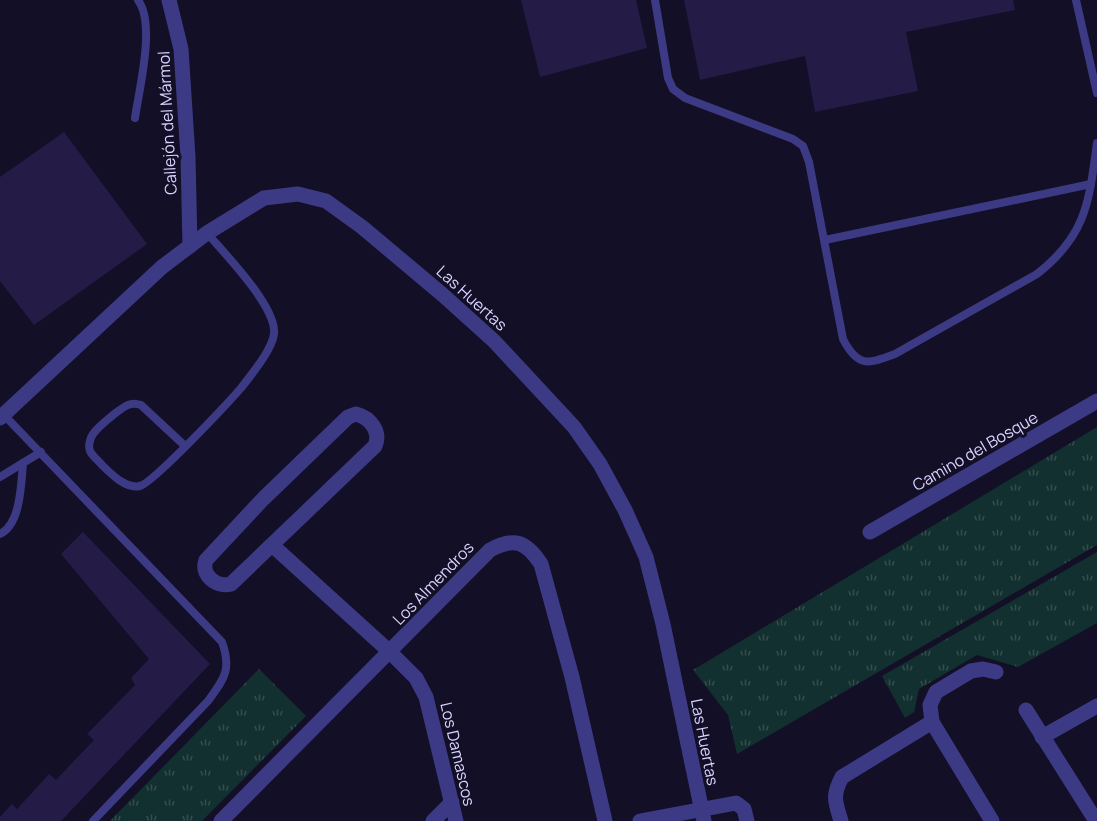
<svg xmlns="http://www.w3.org/2000/svg" width="1097" height="821" viewBox="0 0 1097 821" font-family="Manrope,sans-serif">
<defs>
<pattern id="grass-tufts" width="24" height="20" patternUnits="userSpaceOnUse" patternTransform="scale(1.5)"><rect width="24" height="20" fill="#12302f"/><path d="M3 7l-1-3M5 7V3M7 7l1-3M15 17l-1-3M17 17v-4M19 17l1-3" fill="none" stroke="#344d4e"/></pattern>
</defs>
<rect width="100%" height="100%" fill="#130f26"/>
<g fill="url(#grass-tufts)">
<path d="M 1097,427 L 1097,545 L 737,754 L 728,715 L 693,670 Z"/>
<path d="M 1097,552 L 1097,623 L 1018,667 L 977,655 L 919,689 L 914,712 L 905,718 L 882,676 Z"/>
<path d="M 259,669 L 306,716 L 202,821 L 110,821 Z"/>
</g>
<g fill="#241b47">
<path d="M 521,0 L 636,0 L 647,48 L 540,77 Z"/>
<path d="M 684,0 L 1013,0 L 1015,10 L 906,32 L 918,91 L 815,112 L 805,56 L 700,80 Z"/>
<path d="M 64,132 L 147,244 L 34,325 L 0,281 L 0,177 Z"/>
<path d="M 83,532 L 210,664 L 61,821 L 0,821 L 0,817 L 12,804 L 17,809 L 49,774 L 56,780 L 94,740 L 87,734 L 135,685 L 131,678 L 149,659 L 61,554 Z"/>
</g>
<g fill="none" stroke-linecap="round" stroke-linejoin="round">
<g stroke="#3d3a85" stroke-width="8">
<path d="M 655,0 L 668,78 L 673,89 L 685,98 L 793,139 L 803,146 L 809,162 L 843,339 C 858,368 868,364 895,354 L 1037,274 C 1087,235 1089,201 1097,143"/>
<path d="M 1076,0 L 1097,93"/>
<path d="M 135,118 C 139,89 156,24 138,0"/>
<path d="M 825,240 L 1091,184"/>
<path d="M 4,415 L 222,642 C 232,670 224,679 208,701 L 93,821"/>
<path d="M 185,446 L 141,405 C 138,404 135,403 132,404 C 124,404 98,427 93,434 C 90,438 88,446 90,451 C 92,456 99,461 102,465 C 112,475 126,489 140,486 C 153,483 228,403 241,388 C 251,375 272,350 274,334 C 277,307 225,254 207,233"/>
<path d="M 0,477 L 41,452"/>
<path d="M 0,534 C 21,524 21,484 23,463"/>
</g>
<g stroke="#3d3a85" stroke-width="15">
<path d="M 169,0 L 181,49 L 188,157 L 190,246"/>
<path d="M 356,414 C 371,418 381,432 375,446 L 231,584 C 217,588 200,575 206,560 L 263,499 L 348,417 Z"/>
<path d="M 0,418 L 162,267 L 207,233 L 264,198 L 298,194 L 326,201 L 362,227 L 443,295 L 494,341 L 574,427 L 600,464 L 625,510 L 646,557 L 663,624 L 704,821"/>
<path d="M 870,532 L 1097,401"/>
<path d="M 272,545 L 390,652 L 416,678 L 426,697 L 456,821"/>
<path d="M 1026,710 L 1096,821"/>
<path d="M 932,722 L 992,821"/>
<path d="M 1042,737 L 1097,706"/>
<path d="M 221,821 L 490,550 C 514,537 526,541 541,564 L 572,677 L 605,821"/>
<path d="M 433,821 L 452,802"/>
<path d="M 640,821 L 736,803 L 744,809 L 747,821"/>
<path d="M 841,821 C 835,801 832,796 842,777 L 932,722 L 930,705 L 936,692 L 971,671 L 983,669 L 996,672"/>
</g>
</g>
<g text-anchor="middle" dominant-baseline="central" stroke-width="6" stroke-linejoin="round" paint-order="stroke">
<g font-size="16" fill="#d9d4ff" stroke="#130f26">
<text transform="translate(167 123) rotate(-93)">Callejón del Mármol</text>
<text transform="translate(472 298) rotate(42)">Las Huertas</text>
<text transform="translate(975 451) rotate(-30)">Camino del Bosque</text>
<text transform="translate(433 583) rotate(-46)">Los Almendros</text>
<text transform="translate(705 742) rotate(79)">Las Huertas</text>
<text transform="translate(458 754) rotate(77)">Los Damascos</text>
</g>
</g>
</svg>
